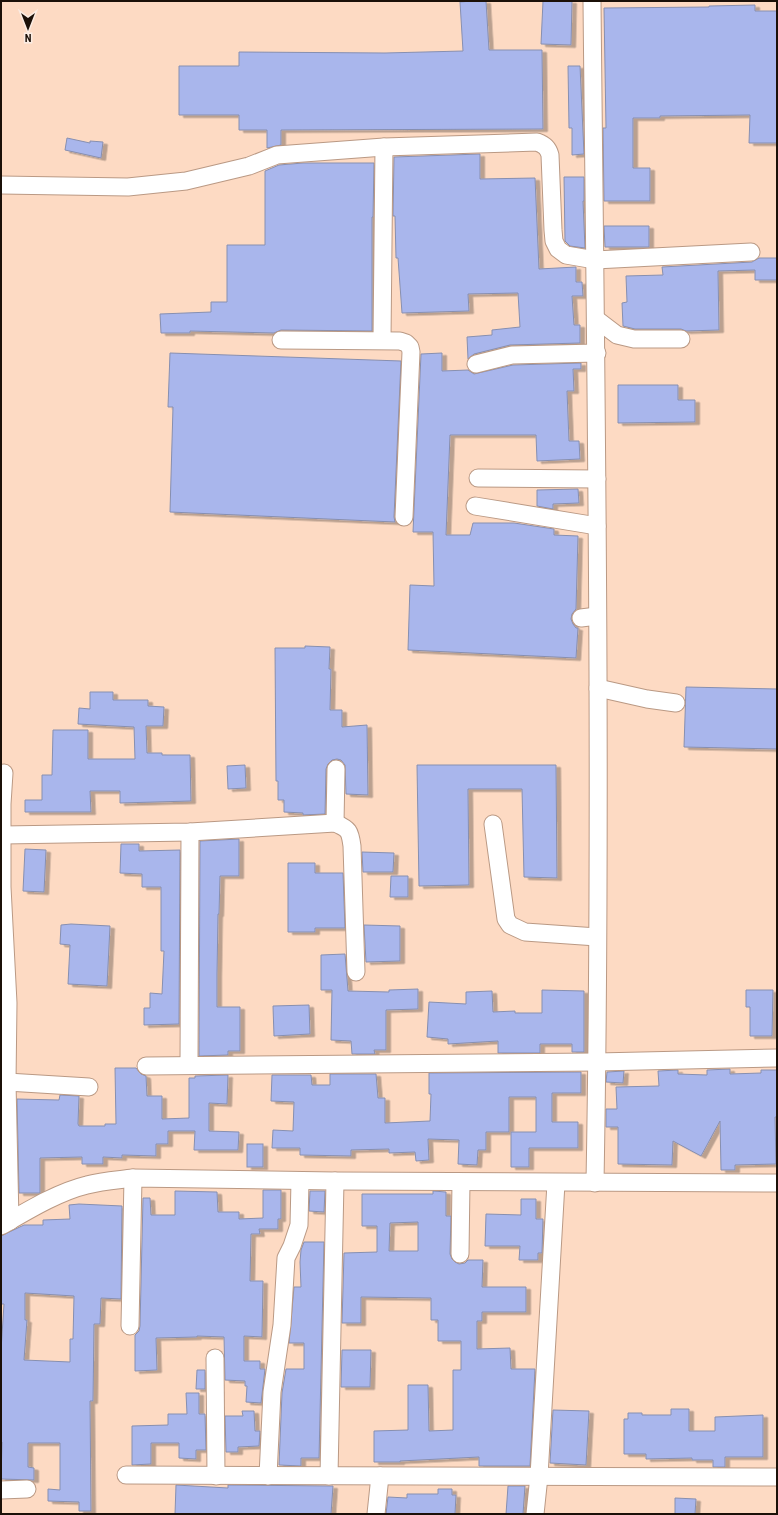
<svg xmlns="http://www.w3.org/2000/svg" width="778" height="1515" viewBox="0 0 778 1515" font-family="'Roboto Condensed',sans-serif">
<defs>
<filter id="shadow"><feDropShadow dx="4.5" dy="2.5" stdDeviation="0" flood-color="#0004"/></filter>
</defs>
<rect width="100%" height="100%" fill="#fddac3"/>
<g fill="#a9b6ec" stroke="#878fb0" fill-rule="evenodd" filter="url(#shadow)">
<path d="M 472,1 L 486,1 L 489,50 L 542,50 L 543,129 L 281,130 L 281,145 L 267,148 L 267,130 L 239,130 L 239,115 L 179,115 L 179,66 L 239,66 L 239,52 L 385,53 L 463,51 L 460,2 Z"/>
<path d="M 543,1 L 572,1 L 571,45 L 541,44 Z"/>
<path d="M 755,5 L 755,11 L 777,11 L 777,143 L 749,143 L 750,115 L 660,116 L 660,118 L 633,118 L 633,168 L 650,168 L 650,201 L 604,201 L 603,128 L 606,128 L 604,8 L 709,7 L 709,6 Z"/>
<path d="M 568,66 L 580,66 L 584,154 L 572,155 L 572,128 L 569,128 Z"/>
<path d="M 67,138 L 90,143 L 90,141 L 103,142 L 101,158 L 65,150 Z"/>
<path d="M 480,154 L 480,179 L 535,178 L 539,269 L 576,267 L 576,282 L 582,282 L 583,296 L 572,296 L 574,325 L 580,325 L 580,343 L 510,345 L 474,354 L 468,359 L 467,337 L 492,335 L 492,330 L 520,327 L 518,293 L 468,294 L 469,311 L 402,313 L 398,258 L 396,258 L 395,216 L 393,216 L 394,157 Z"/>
<path d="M 303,163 L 374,163 L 373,217 L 372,217 L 372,331 L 281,330 L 274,333 L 190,331 L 190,333 L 161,333 L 160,314 L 211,312 L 211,302 L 227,302 L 227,245 L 265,245 L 265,171 L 279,165 Z"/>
<path d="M 564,177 L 584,177 L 584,201 L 583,201 L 585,248 L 570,246 L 565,241 Z"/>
<path d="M 604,226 L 649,226 L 649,247 L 605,247 Z"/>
<path d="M 759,258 L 777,258 L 777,280 L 755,280 L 755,270 L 718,271 L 719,330 L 686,331 L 681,329 L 635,329 L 623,326 L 622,303 L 627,302 L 626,276 L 663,275 L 662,267 L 752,262 Z"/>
<path d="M 170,353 L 401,361 L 394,517 L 395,522 L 170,512 L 173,407 L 168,407 Z"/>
<path d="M 442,353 L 442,371 L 468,370 L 474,374 L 513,365 L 581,363 L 581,369 L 573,369 L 574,391 L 567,391 L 569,441 L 579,441 L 580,459 L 537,461 L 536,435 L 450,435 L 446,535 L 470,535 L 473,523 L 514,523 L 554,529 L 554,535 L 578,536 L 576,609 L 572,614 L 571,619 L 573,624 L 576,628 L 578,628 L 576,658 L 408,650 L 410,585 L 434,586 L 433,532 L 413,532 L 421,354 Z"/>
<path d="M 618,385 L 678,385 L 678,400 L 695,400 L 695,422 L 618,423 Z"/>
<path d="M 578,489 L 579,503 L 553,504 L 553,509 L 537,506 L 537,490 Z"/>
<path d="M 305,646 L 330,647 L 329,669 L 331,669 L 330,710 L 342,710 L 342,727 L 367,725 L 368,795 L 346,794 L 345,765 L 341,760 L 337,759 L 332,760 L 328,764 L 326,769 L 325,814 L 303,815 L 303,813 L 284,812 L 284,800 L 278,800 L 278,781 L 276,781 L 275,648 L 305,648 Z"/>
<path d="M 686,687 L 777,689 L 777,749 L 684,747 Z"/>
<path d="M 90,692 L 113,692 L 113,700 L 148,700 L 148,706 L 164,707 L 163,726 L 146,726 L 147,753 L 162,753 L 162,755 L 190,755 L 191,801 L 120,803 L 120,791 L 90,791 L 91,812 L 25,812 L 25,800 L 42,800 L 42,775 L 52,775 L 53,730 L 88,730 L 88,759 L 135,759 L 134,727 L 78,724 L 79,708 L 90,709 Z"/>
<path d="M 245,765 L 246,788 L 228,789 L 227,766 Z"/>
<path d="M 417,765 L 556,765 L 557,878 L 524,877 L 522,789 L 468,789 L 469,885 L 419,886 Z"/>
<path d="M 239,839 L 239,876 L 220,876 L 219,914 L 218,914 L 217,974 L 217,1007 L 240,1007 L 240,1051 L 228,1051 L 228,1055 L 199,1056 L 200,841 Z"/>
<path d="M 121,844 L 139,844 L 139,851 L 180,850 L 179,1024 L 144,1025 L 144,1008 L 150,1008 L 150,993 L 162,994 L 164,951 L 161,951 L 161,887 L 142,887 L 142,874 L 120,873 Z"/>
<path d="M 25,849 L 46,850 L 44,892 L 23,891 Z"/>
<path d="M 362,852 L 394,853 L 393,872 L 363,872 Z"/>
<path d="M 288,863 L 315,863 L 315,873 L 343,873 L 345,928 L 315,928 L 315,932 L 288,932 Z"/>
<path d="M 391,876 L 408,876 L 408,897 L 390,897 Z"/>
<path d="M 71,924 L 110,926 L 107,986 L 68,984 L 70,945 L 60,944 L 61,925 Z"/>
<path d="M 364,925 L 400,926 L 400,961 L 366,962 Z"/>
<path d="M 345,954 L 348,991 L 389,992 L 389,990 L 418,989 L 418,1009 L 386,1010 L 386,1050 L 374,1050 L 375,1054 L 352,1054 L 351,1041 L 331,1040 L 332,990 L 321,990 L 321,955 Z"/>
<path d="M 542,990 L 584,991 L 584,1052 L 572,1052 L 572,1044 L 540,1044 L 540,1053 L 498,1053 L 498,1041 L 448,1044 L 448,1039 L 427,1037 L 429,1002 L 466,1004 L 466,992 L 492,991 L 493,1012 L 515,1011 L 515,1013 L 542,1013 Z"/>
<path d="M 746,990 L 773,990 L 772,1036 L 750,1036 L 750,1007 L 746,1007 Z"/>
<path d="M 309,1005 L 310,1034 L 274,1036 L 273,1006 Z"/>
<path d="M 115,1068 L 136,1068 L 141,1074 L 146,1076 L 147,1096 L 162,1096 L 162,1119 L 189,1118 L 189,1078 L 195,1078 L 195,1076 L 228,1075 L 227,1104 L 209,1103 L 209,1131 L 239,1132 L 238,1150 L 194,1150 L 195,1131 L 168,1131 L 168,1144 L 156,1144 L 156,1156 L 122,1155 L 122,1158 L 103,1157 L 103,1164 L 82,1164 L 82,1157 L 40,1158 L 40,1193 L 19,1193 L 17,1099 L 59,1100 L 60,1095 L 79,1096 L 78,1124 L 79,1126 L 105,1126 L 105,1124 L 116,1124 Z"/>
<path d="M 730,1069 L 730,1074 L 761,1073 L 761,1070 L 777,1070 L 777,1117 L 775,1117 L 776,1164 L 735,1165 L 735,1170 L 721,1170 L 720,1121 L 701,1156 L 673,1141 L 672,1165 L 618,1164 L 618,1127 L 606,1127 L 606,1109 L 617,1109 L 616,1087 L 659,1086 L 658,1071 L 678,1070 L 678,1074 L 707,1075 L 707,1070 Z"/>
<path d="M 624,1071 L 623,1083 L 606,1082 L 607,1072 Z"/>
<path d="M 581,1072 L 581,1093 L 552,1093 L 552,1122 L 578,1122 L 578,1148 L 529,1148 L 529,1167 L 511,1167 L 511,1132 L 536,1132 L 536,1097 L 509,1097 L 509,1132 L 486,1132 L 486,1150 L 478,1150 L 477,1165 L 458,1164 L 459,1140 L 428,1139 L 429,1160 L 416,1161 L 415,1152 L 389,1153 L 389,1149 L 351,1150 L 351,1156 L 300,1155 L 300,1148 L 272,1148 L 273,1130 L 293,1131 L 294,1102 L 271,1101 L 272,1075 L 311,1075 L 312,1085 L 330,1085 L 330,1074 L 376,1074 L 378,1098 L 385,1098 L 385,1123 L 430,1121 L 431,1094 L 429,1094 L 429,1073 Z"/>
<rect x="247" y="1144" width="16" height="23"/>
<path d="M 263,1190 L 281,1190 L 281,1219 L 278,1219 L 278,1229 L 259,1229 L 260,1234 L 251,1234 L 250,1281 L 263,1281 L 262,1337 L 244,1336 L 244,1361 L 260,1361 L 260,1369 L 265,1369 L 261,1403 L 246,1402 L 247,1386 L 245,1386 L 245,1381 L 225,1380 L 224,1337 L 197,1336 L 197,1337 L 156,1338 L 157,1370 L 135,1371 L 135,1335 L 139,1331 L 140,1326 L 143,1198 L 150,1198 L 151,1215 L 175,1215 L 175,1191 L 217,1192 L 218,1212 L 239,1212 L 239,1219 L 263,1218 Z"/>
<path d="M 310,1191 L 325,1191 L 324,1212 L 309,1211 Z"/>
<path d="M 433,1191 L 446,1192 L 446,1216 L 451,1216 L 450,1254 L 452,1259 L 455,1262 L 459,1264 L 465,1263 L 468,1260 L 483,1260 L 482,1287 L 526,1287 L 526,1312 L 482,1312 L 482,1321 L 477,1321 L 477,1349 L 510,1348 L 511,1369 L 535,1369 L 530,1466 L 479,1466 L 479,1457 L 400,1461 L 400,1462 L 374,1462 L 374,1431 L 408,1430 L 408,1385 L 428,1385 L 429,1431 L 453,1430 L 453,1370 L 461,1370 L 461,1341 L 438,1341 L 438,1320 L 431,1320 L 431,1298 L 361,1297 L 361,1323 L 342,1323 L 344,1253 L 377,1252 L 377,1226 L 362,1226 L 362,1194 L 433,1194 ZM 418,1222 L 418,1251 L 389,1251 L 390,1223 Z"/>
<path d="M 521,1199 L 536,1199 L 536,1219 L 543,1219 L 542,1253 L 538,1253 L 538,1260 L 519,1260 L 520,1246 L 485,1246 L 486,1214 L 521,1215 Z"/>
<path d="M 79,1204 L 122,1206 L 121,1299 L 101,1298 L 100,1324 L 94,1324 L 93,1401 L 90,1401 L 91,1511 L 79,1511 L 79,1502 L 48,1501 L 48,1489 L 60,1490 L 60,1443 L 28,1443 L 28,1467 L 34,1468 L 34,1480 L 1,1479 L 2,1442 L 1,1442 L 1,1350 L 4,1304 L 1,1304 L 1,1236 L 24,1225 L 43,1225 L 43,1220 L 70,1219 L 69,1205 ZM 25,1293 L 74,1296 L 73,1339 L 70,1339 L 70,1362 L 24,1360 L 27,1320 L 25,1320 Z"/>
<path d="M 304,1242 L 324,1242 L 319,1458 L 301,1458 L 301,1466 L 279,1465 L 282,1393 L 286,1369 L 304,1369 L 304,1343 L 289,1343 L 294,1287 L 301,1287 L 300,1262 L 301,1250 Z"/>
<path d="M 342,1350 L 371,1350 L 370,1387 L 341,1387 Z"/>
<path d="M 197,1370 L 205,1370 L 205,1389 L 196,1389 Z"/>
<path d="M 186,1393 L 199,1393 L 199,1414 L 205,1414 L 206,1450 L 196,1450 L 196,1459 L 179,1458 L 179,1443 L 151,1443 L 151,1464 L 132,1465 L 132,1426 L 168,1425 L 168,1414 L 187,1414 Z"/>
<path d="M 671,1409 L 689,1409 L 689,1431 L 715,1431 L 715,1417 L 763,1415 L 763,1457 L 725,1457 L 725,1467 L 713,1467 L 713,1460 L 692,1460 L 692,1458 L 646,1459 L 646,1454 L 624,1454 L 624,1419 L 628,1419 L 628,1413 L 642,1413 L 642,1415 L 671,1415 Z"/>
<path d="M 553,1410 L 589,1411 L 586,1465 L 550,1463 Z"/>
<path d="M 242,1411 L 254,1411 L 255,1431 L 260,1431 L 259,1446 L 238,1447 L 238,1452 L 226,1452 L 225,1416 L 243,1416 Z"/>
<path d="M 176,1485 L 228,1488 L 228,1485 L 333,1486 L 331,1514 L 175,1514 Z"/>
<path d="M 508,1486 L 525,1486 L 523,1514 L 506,1514 Z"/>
<path d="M 438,1489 L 452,1489 L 452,1495 L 456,1495 L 455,1514 L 386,1514 L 388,1497 L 407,1498 L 407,1494 L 438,1494 Z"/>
<path d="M 675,1498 L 696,1499 L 695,1514 L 675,1514 Z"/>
</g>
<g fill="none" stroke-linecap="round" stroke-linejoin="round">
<g stroke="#ba9984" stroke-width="19">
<g id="minor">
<path d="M 592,1 C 596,395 602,789 595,1183"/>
<path d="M 1,185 L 128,187 L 186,181 L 249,166 L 277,155 L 384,147 L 537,142 C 545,145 548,148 550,155 L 553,230 L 554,241 L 558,249 L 566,255 L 595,260 L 751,252"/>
<path d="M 596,319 L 617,335 L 634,339 L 681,339"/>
<path d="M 281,340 L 400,341 L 406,343 L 410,347 L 411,352 L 404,517"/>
<path d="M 382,340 L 384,147"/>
<path d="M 476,364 L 512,355 L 597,353"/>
<path d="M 478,478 L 597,479"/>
<path d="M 475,506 L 597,526"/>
<path d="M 581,618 L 597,616"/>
<path d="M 598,688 L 647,699 L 676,703"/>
<path d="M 4,773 L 2,804 L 2,887 L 8,1003 L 7,1082 L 10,1221"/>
<path d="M 335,823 L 336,769"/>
<path d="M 493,824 L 506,919 L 510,925 L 525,932 L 597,937"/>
<path d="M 3,835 L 190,832 L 335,823 C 349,829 350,831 352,846 L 356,972"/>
<path d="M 189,1065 L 190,832"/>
<path d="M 146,1066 L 597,1062 L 777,1058"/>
<path d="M 7,1082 L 89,1087"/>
<path d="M 1,1226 C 27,1211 58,1192 87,1185 C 102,1181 118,1180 133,1178 L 335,1181 L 777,1183"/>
<path d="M 460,1254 L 461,1182"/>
<path d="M 130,1326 L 133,1178"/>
<path d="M 215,1358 L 216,1476"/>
<path d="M 126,1475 L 777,1477"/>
<path d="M 268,1476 L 272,1392 L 282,1325 L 286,1258 L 292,1246 L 299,1225 L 300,1181"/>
<path d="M 329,1476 L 335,1181"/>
<path d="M 1,1490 L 27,1489"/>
<path d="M 376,1514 L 380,1476"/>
<path d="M 535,1514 L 539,1476 L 556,1183"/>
</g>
</g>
<use href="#minor" stroke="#fff" stroke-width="17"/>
</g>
<rect width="778" height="1515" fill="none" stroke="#1b1008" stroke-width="4"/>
<g transform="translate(28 28) rotate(180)" stroke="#faece3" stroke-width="3" paint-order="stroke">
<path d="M0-3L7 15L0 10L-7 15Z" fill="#1b1008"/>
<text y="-6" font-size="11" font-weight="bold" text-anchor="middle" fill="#1b1008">N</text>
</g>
</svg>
